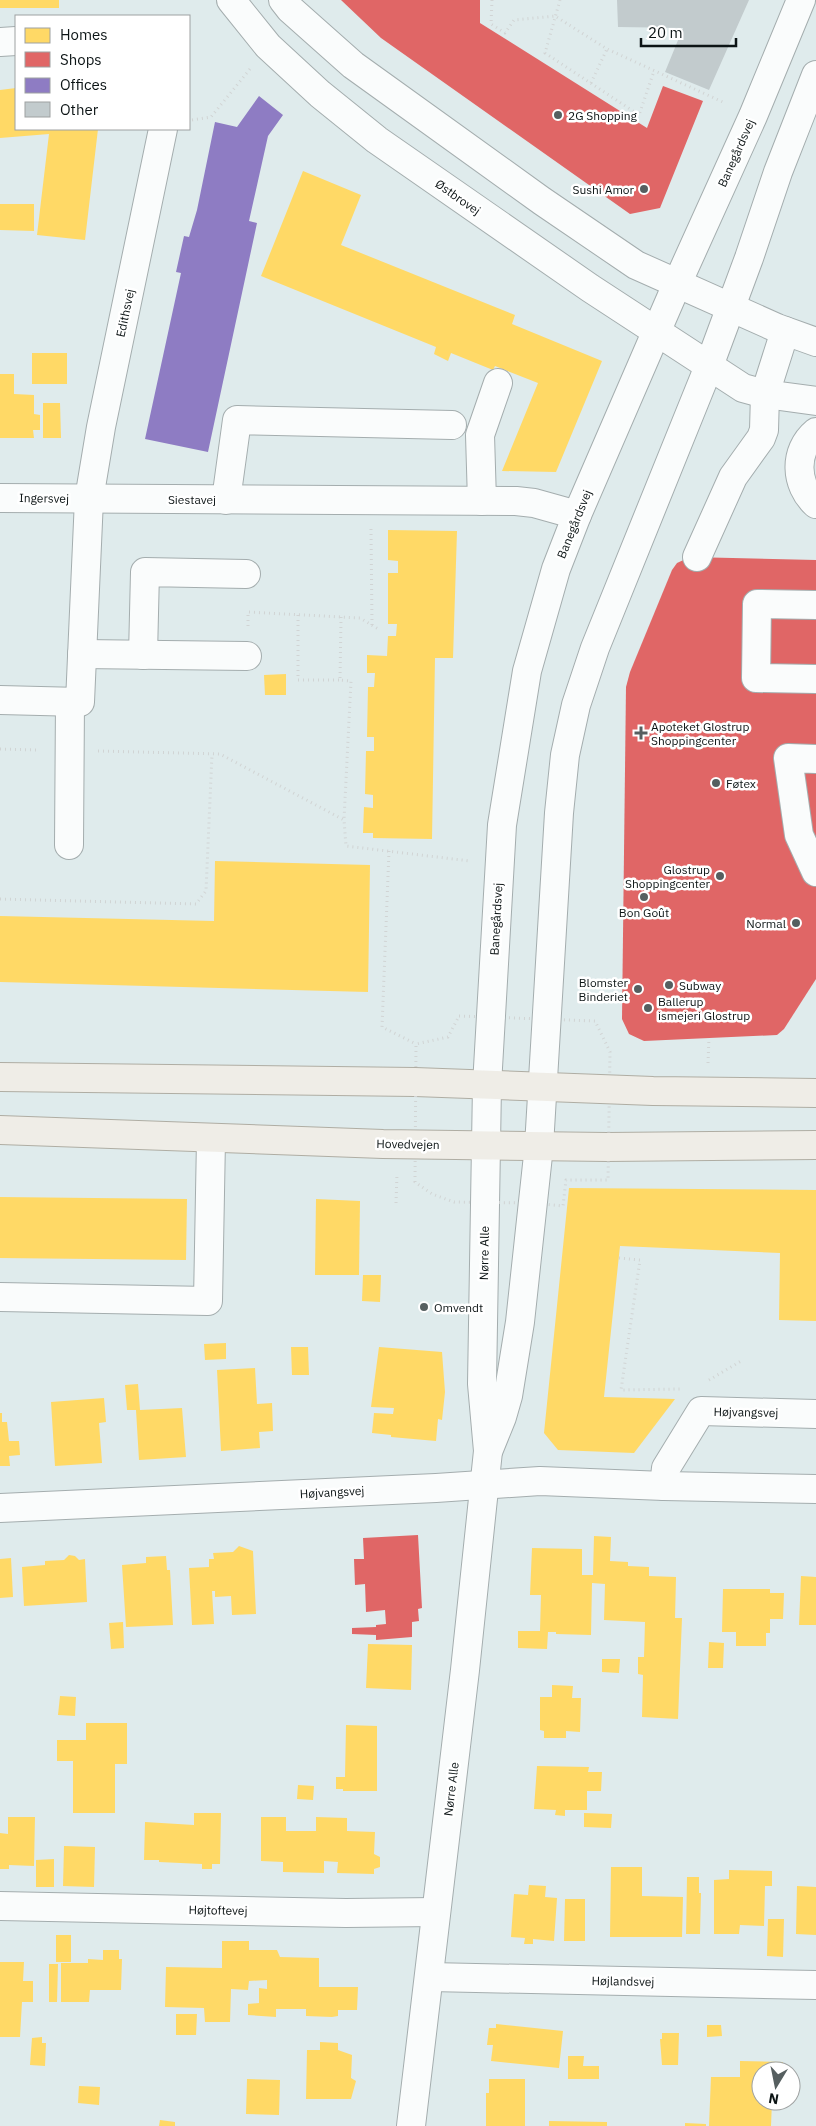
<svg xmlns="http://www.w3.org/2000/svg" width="816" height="2126" viewBox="0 0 816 2126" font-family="'IBM Plex Sans',sans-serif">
<rect width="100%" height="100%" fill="#dfebec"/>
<g fill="#ffd966">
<rect x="0" y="0" width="59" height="8"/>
<path d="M 16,88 L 16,129 L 98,129 L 85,240 L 37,235 L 49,134 L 0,138 L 0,90 Z"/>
<path d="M 303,171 L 361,195 L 341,245 L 515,315 L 512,324 L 602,361 L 556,472 L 502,471 L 538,383 L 495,366 L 493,370 L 451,353 L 448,361 L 434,354 L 436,347 L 261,276 Z"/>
<path d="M 0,204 L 34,204 L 34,231 L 0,230 Z"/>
<rect x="32" y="353" width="35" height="31"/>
<path d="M 0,374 L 14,374 L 14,394 L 34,395 L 34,414 L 40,415 L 40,430 L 33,430 L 34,438 L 0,438 Z"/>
<path d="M 43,403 L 60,403 L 61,438 L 43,438 Z"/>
<path d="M 388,530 L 457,531 L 453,658 L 435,658 L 432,839 L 373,838 L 373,833 L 363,833 L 364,807 L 373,808 L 373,795 L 365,794 L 366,751 L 374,751 L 374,737 L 367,737 L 368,687 L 374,687 L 375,673 L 367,673 L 367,655 L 387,656 L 388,636 L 396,636 L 397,624 L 388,624 L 388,573 L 398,573 L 398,561 L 388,560 Z"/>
<path d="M 286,674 L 286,695 L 265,695 L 264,675 Z"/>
<path d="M 215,861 L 370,865 L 368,992 L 0,982 L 0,916 L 214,921 Z"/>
<path d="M 569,1188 L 816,1190 L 816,1321 L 779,1320 L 780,1253 L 620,1246 L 604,1397 L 675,1399 L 634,1453 L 558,1450 L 544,1433 Z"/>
<path d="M 0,1197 L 187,1199 L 186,1260 L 0,1258 Z"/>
<path d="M 316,1199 L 360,1201 L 359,1275 L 315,1275 Z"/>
<path d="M 363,1275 L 381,1275 L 380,1302 L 362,1301 Z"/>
<path d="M 226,1343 L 226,1359 L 205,1360 L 204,1344 Z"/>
<path d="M 291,1347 L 308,1347 L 309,1375 L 292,1375 Z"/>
<path d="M 379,1347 L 442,1352 L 445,1392 L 442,1420 L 438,1419 L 436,1441 L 391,1437 L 391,1435 L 372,1433 L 374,1413 L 393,1414 L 394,1408 L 371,1407 Z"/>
<path d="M 255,1368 L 257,1404 L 272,1403 L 273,1431 L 259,1432 L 260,1448 L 221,1451 L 217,1370 Z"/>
<path d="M 138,1384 L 140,1410 L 182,1408 L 186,1457 L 139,1460 L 136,1410 L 127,1410 L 125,1385 Z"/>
<path d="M 104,1398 L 106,1422 L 99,1423 L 102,1463 L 55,1466 L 51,1402 Z"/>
<path d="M 0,1413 L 2,1413 L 2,1422 L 7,1422 L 9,1441 L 19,1441 L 20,1455 L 9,1456 L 10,1466 L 0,1466 Z"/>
<path d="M 594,1536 L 611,1537 L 610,1561 L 628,1562 L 628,1566 L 649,1567 L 649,1576 L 676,1577 L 675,1618 L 682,1618 L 678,1719 L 642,1717 L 643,1675 L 638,1674 L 638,1657 L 644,1657 L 645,1622 L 604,1620 L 605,1584 L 592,1583 L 591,1635 L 556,1634 L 556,1632 L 548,1632 L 547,1649 L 518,1648 L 518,1631 L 540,1631 L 541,1595 L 530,1595 L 532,1548 L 582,1549 L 582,1575 L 593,1575 Z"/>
<path d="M 239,1546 L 253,1551 L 256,1614 L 232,1615 L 231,1596 L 215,1597 L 215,1591 L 212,1591 L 214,1624 L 192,1625 L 189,1568 L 209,1567 L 209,1559 L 214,1559 L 213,1553 L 233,1552 Z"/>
<path d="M 69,1555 L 75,1556 L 79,1560 L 85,1559 L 87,1602 L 24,1606 L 22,1567 L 45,1565 L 45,1561 L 64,1560 Z"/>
<path d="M 166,1556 L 167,1570 L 170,1570 L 173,1625 L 126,1627 L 122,1565 L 146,1563 L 146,1557 Z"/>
<path d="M 11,1558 L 13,1597 L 0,1598 L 0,1559 Z"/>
<path d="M 801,1576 L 816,1577 L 816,1625 L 799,1625 Z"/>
<path d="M 723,1589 L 770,1589 L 770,1593 L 784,1593 L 783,1619 L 770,1619 L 770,1633 L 766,1633 L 766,1646 L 736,1646 L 736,1632 L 722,1632 Z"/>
<path d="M 123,1622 L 124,1648 L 111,1649 L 109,1623 Z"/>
<path d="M 709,1642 L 724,1643 L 723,1668 L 708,1668 Z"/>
<path d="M 368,1644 L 412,1645 L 411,1690 L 366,1688 Z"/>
<path d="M 602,1659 L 620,1659 L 619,1673 L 602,1672 Z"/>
<path d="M 552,1685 L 573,1686 L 572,1698 L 581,1698 L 580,1732 L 566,1731 L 566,1738 L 544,1738 L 544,1731 L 540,1730 L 540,1697 L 552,1697 Z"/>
<path d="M 60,1696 L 76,1697 L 75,1716 L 58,1715 Z"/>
<path d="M 86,1723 L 127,1723 L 127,1764 L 115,1764 L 115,1813 L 73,1813 L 73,1761 L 57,1761 L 57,1740 L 86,1740 Z"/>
<path d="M 346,1725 L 377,1726 L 377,1791 L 343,1791 L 343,1789 L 336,1789 L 336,1777 L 345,1777 Z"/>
<path d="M 537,1766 L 589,1767 L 588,1772 L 602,1772 L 601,1791 L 587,1791 L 587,1810 L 565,1810 L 565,1816 L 555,1815 L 556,1810 L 534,1809 Z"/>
<path d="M 298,1785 L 314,1786 L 313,1800 L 297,1799 Z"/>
<path d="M 194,1813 L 221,1813 L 220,1864 L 212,1864 L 212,1869 L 202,1869 L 202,1864 L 159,1862 L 159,1860 L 144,1860 L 145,1822 L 194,1825 Z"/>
<path d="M 584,1813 L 612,1814 L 611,1828 L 584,1827 Z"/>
<path d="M 8,1817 L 35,1817 L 34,1866 L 9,1865 L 9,1869 L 0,1869 L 0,1833 L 8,1834 Z"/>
<path d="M 261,1817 L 286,1817 L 286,1831 L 316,1831 L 316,1817 L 347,1818 L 347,1831 L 375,1832 L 374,1854 L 380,1857 L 380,1867 L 374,1869 L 374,1874 L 337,1873 L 338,1862 L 324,1861 L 324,1873 L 283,1872 L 283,1862 L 261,1861 Z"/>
<path d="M 64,1846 L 95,1847 L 94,1887 L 63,1886 Z"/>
<path d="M 54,1859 L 54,1887 L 36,1887 L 36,1860 Z"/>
<path d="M 611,1867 L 642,1867 L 642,1896 L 683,1897 L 682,1937 L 610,1937 Z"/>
<path d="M 729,1870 L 772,1871 L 772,1886 L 765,1886 L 764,1926 L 740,1925 L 739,1934 L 714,1934 L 714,1880 L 729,1879 Z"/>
<path d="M 687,1877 L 699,1877 L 699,1893 L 701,1893 L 700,1934 L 686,1934 Z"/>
<path d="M 529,1885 L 546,1886 L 545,1897 L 557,1898 L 554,1941 L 533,1939 L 533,1944 L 524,1944 L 525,1938 L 511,1937 L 514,1894 L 528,1895 Z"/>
<path d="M 797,1886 L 816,1887 L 816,1935 L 796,1934 Z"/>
<path d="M 565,1899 L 585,1899 L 585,1941 L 564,1941 Z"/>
<path d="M 768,1919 L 784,1919 L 783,1957 L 767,1956 Z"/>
<rect x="56" y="1935" width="15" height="27"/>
<path d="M 222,1941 L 249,1941 L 249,1950 L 277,1950 L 280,1957 L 319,1958 L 319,1987 L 358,1987 L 357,2010 L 338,2010 L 338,2016 L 332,2017 L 306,2016 L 306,2009 L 276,2009 L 276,2017 L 248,2015 L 248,2004 L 259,2003 L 259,1988 L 267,1989 L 267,1980 L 249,1981 L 248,1990 L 231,1989 L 230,2022 L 205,2022 L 204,2008 L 165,2007 L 166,1967 L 222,1968 Z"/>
<path d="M 103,1950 L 119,1950 L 119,1959 L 122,1959 L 121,1990 L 90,1990 L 89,2002 L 61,2002 L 61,1963 L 88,1963 L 88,1959 L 103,1960 Z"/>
<path d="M 0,1962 L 24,1962 L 23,1981 L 33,1981 L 33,2002 L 22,2002 L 20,2037 L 0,2037 Z"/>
<path d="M 49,1964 L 58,1964 L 57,2002 L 49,2002 Z"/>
<path d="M 176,2014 L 197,2014 L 196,2035 L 176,2035 Z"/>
<path d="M 496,2024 L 563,2031 L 559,2068 L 491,2061 L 493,2045 L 487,2045 L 489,2028 L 496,2028 Z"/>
<path d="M 707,2025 L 721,2025 L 722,2036 L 707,2037 Z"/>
<path d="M 662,2033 L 679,2033 L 678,2065 L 662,2065 L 660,2039 L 662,2039 Z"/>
<path d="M 42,2037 L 42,2043 L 46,2043 L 45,2066 L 30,2065 L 32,2038 Z"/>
<path d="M 320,2042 L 338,2043 L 338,2050 L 352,2055 L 351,2078 L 356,2081 L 351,2099 L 306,2099 L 307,2050 L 320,2050 Z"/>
<path d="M 568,2056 L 584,2056 L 583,2066 L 599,2066 L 599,2079 L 568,2079 Z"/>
<path d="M 740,2061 L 783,2062 L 782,2071 L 761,2071 L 761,2101 L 772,2101 L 771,2126 L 709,2126 L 711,2077 L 740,2077 Z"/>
<path d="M 247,2079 L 280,2080 L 279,2115 L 246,2114 Z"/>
<path d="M 489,2079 L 525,2079 L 525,2126 L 486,2126 L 486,2093 L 489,2093 Z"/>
<path d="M 79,2086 L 100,2087 L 99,2105 L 78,2103 Z"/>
<path d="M 160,2120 L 175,2122 L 175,2126 L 159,2126 Z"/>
<path d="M 549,2121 L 607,2122 L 607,2126 L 549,2126 Z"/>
<path d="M 685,2123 L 706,2124 L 706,2126 L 685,2126 Z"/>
</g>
<g fill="#e06666">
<path d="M 341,0 L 480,0 L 480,23 L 647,128 L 663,86 L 703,101 L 660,208 L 630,214 L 381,38 Z"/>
<path d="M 690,557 L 816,560 L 816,979 L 784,1029 L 777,1035 L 644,1041 L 629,1034 L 622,1019 L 626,687 L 630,672 L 672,570 L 677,563 Z"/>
<path d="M 418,1535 L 422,1608 L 418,1609 L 419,1621 L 412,1622 L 412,1637 L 376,1640 L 376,1635 L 352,1634 L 352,1628 L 376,1627 L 376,1625 L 386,1624 L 385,1610 L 366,1612 L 365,1584 L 355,1585 L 354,1559 L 364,1559 L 363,1538 Z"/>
</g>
<path fill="#8e7cc3" d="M 259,96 L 283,115 L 268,136 L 249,221 L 257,223 L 208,452 L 145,439 L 181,273 L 176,272 L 184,236 L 189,237 L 197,210 L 215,122 L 237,127 Z"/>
<path fill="#c2cbcd" d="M 617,0 L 749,0 L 709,90 L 665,72 L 683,28 L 618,27 Z"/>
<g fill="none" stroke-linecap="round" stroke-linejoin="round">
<g stroke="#a4adae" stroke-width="30">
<g id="minor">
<path d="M 231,0 L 268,46 L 320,94 L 377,140 L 590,288 L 743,388 L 765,394 L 816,401"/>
<path d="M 283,0 L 290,9 L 353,65 L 542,201 L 636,265 L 777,328 L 816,342"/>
<path d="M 0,42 L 16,41"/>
<path d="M 816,432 C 793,451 795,485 816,504"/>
<path d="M 0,498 L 516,501 L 534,503 L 577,515"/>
<path d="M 226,500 L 237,420 L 452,425"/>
<path d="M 482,501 L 480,435 L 498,383"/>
<path d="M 697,557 L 733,477 L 761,438 L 764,430 L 765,394 L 785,331"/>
<path d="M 816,605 L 757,604 L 756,678 L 816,679"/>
<path d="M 82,654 L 247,656"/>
<path d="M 143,655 L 145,572 L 246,574"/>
<path d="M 0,700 L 80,702 L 89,499 L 101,427 L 163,129"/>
<path d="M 816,759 L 788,758 L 799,835 L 816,872"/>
<path d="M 69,845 L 70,702"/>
<path d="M 0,1297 L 208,1301 L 211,1139"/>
<path d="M 489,1449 L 502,1417 L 508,1396 L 520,1322 L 539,1146 L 559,813 L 565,755 L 576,705 L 595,648 L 709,366 L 749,258 L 778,172 L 816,75"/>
<path d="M 664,1486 L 666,1468 L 701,1411 L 816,1414"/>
<path d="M 0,1508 L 436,1488 L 540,1481 L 664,1486 L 816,1489"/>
<path d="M 0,1906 L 346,1913 L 436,1912"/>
<path d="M 430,1977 L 816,1985"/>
<path d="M 411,2126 L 465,1670 L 488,1451 L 482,1384 L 487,1085 L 502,825 L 527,671 L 556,569 L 577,515 L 677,284 L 753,116 L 801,0"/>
</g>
</g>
<g stroke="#afada3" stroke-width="30">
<g id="major">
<path d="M 0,1077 L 415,1082 L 653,1091 L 816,1093"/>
<path d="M 0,1130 L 383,1144 L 607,1147 L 816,1145"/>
</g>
</g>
<g stroke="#d1d4d4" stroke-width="3" stroke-dasharray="1 4" stroke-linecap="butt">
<path d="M 492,0 L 491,24 L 505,33 L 514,20 L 555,16 L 607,49 L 725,103"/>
<path d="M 560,0 L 545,53 L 639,115 L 654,71"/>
<path d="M 591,83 L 607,49"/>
<path d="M 192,120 L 211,117 L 250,69"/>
<path d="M 371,529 L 372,625"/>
<path d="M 298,615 L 298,680 L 340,680"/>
<path d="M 341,617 L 340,680 L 351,681 L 344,820"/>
<path d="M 248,626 L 248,612 L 360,618 L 380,630"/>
<path d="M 0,749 L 39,750"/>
<path d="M 98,751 L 220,754 L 344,820 L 346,846 L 470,861"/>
<path d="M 389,851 L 382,1027 L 416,1044"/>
<path d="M 0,899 L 196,904 L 206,891 L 212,754"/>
<path d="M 459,1016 L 595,1021 L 610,1052 L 608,1180 L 566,1180 L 563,1206 L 533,1203 L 454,1202 L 432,1194 L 415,1182 L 416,1044 L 448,1037 Z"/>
<path d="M 708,1063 L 709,1038"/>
<path d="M 396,1203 L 397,1173"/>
<path d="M 619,1258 L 640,1260 L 621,1390 L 680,1389"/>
<path d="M 709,1380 L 741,1361"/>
</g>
<use href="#minor" stroke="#fafcfc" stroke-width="28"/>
<use href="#major" stroke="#efede7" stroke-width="28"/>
</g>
<g fill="#565f60" stroke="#fff" stroke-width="2">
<circle cx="558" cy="115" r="5"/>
<circle cx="644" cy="189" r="5"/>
<path d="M638.5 725.5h5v5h5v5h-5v5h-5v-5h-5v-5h5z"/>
<circle cx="716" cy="783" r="5"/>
<circle cx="720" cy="876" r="5"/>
<circle cx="644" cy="897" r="5"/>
<circle cx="796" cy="923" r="5"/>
<circle cx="669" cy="985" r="5"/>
<circle cx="638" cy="989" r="5"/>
<circle cx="648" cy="1008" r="5"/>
<circle cx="424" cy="1307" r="5"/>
</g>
<g text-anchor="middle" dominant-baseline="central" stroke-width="5" stroke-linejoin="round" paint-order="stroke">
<g font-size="12" fill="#0c1415" stroke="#fff" text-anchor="start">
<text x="568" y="115">2G Shopping</text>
<text x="634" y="189" text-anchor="end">Sushi Amor</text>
<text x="651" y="726">Apoteket Glostrup<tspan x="651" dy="14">Shoppingcenter</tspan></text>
<text x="726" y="783">Føtex</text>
<text x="710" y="869" text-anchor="end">Glostrup<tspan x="710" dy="14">Shoppingcenter</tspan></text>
<text x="644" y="912" text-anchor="middle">Bon Goût</text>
<text x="786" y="923" text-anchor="end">Normal</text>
<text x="628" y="982" text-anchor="end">Blomster<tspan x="628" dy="14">Binderiet</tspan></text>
<text x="679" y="985">Subway</text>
<text x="658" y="1001">Ballerup<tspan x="658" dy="14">ismejeri Glostrup</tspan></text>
<text x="434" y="1307">Omvendt</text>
</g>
<g font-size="12" fill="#0c1415" stroke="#fff">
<text transform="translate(736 153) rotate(-66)">Banegårdsvej</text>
<text transform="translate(458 197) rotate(35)">Østbrovej</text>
<text transform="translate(125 313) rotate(-78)">Edithsvej</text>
<text transform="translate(44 498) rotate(1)">Ingersvej</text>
<text x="192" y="499">Siestavej</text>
<text transform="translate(574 524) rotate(-68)">Banegårdsvej</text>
<text transform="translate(496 919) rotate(-87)">Banegårdsvej</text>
<text transform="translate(408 1144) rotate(1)">Hovedvejen</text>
<text transform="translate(484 1253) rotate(-89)">Nørre Alle</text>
<text transform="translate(746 1412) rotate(1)">Højvangsvej</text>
<text transform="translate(332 1492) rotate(-3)">Højvangsvej</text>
<text transform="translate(451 1789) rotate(-83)">Nørre Alle</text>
<text transform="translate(218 1910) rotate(1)">Højtoftevej</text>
<text transform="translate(623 1981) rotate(1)">Højlandsvej</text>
</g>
</g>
<rect x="15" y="15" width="175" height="115" fill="#ffffff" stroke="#9ea1a1"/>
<rect x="25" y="28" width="25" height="15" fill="#ffd966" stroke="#9ea1a1"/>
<text x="60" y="40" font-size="15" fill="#0c1415">Homes</text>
<rect x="25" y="52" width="25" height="15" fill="#e06666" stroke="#9ea1a1"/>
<text x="60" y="65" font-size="15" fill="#0c1415">Shops</text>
<rect x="25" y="78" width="25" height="15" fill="#8e7cc3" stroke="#9ea1a1"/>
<text x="60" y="90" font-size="15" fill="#0c1415">Offices</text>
<rect x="25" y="102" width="25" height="15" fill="#c2cbcd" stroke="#9ea1a1"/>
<text x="60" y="115" font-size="15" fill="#0c1415">Other</text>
<g transform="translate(776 2086) rotate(190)"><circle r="24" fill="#ffffff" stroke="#9ea1a1"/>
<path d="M0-4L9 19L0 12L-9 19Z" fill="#565f60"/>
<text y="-8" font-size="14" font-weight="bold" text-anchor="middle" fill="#0c1415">N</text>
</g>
<path d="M641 38v8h95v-8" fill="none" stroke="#0c1415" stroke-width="2.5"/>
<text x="648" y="38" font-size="15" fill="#0c1415" stroke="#ffffff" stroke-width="4" paint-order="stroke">20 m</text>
</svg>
